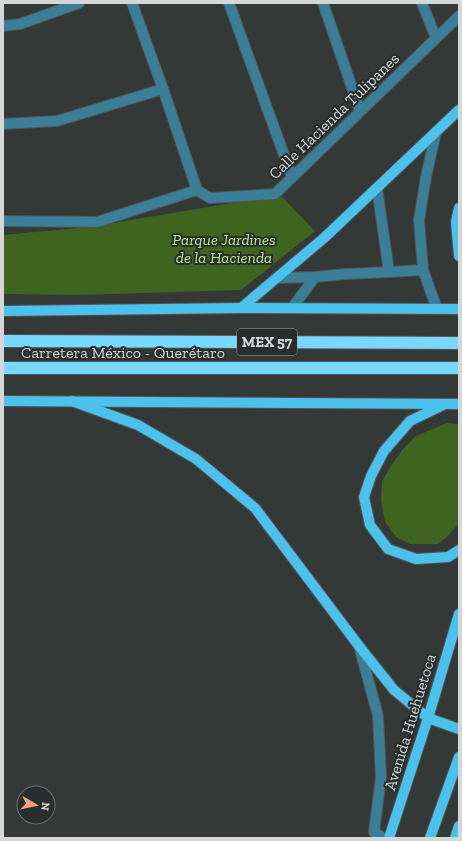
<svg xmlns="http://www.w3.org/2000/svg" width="462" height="841" viewBox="0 0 462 841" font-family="'Zilla Slab',serif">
<rect width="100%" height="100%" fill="#343837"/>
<g fill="#3e6420">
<path d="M 280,195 L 315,231 L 241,290 L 78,295 L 3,294 L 3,235 L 89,227 Z"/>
<path d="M 447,423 L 459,424 L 459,523 L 449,535 L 438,544 L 410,544 L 396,537 L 385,522 L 381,500 L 382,481 L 391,466 L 403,449 L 416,436 Z"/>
</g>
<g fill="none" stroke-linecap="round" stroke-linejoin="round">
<g stroke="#515554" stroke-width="12">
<g id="minor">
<path d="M 132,3 L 163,89 L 197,190"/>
<path d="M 229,3 L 292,177"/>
<path d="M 323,3 L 360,111"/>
<path d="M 422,3 L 436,38"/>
<path d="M 3,26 L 20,24 L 79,3"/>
<path d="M 3,124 L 57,121 L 163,89"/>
<path d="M 436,132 L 426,177 L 419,220 L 423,270 L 437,309"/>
<path d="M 3,221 L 97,222 L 197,190 L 210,198 L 275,194 L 459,16"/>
<path d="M 389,272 L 423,270"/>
<path d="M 276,278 L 315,277"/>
<path d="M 292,308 L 315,277 L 346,274 L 389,272 L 377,188"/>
<path d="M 359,646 L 378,716 L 381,777 L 374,832 L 383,838"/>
</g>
</g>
<g stroke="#515554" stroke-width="12">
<g id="major">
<path d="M 459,208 L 456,222 L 459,256"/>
<path d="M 241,308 L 324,238 L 459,110"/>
<path d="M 3,311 L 241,308 L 459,309"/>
<path d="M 3,401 L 459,404"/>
<path d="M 72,401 L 138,425 L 196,459 L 255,508 L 359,646 L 394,690 L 428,718 L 459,729"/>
<path d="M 443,405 L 410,421 L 384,451 L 371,476 L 364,497 L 370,525 L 388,549 L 416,559 L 448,557 L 459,550"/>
<path d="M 389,838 L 428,718 L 459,614"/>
<path d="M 430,838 L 459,757"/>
<path d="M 455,838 L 459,826"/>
</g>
</g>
<g stroke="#515554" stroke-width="14">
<g id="highway">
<path d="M 3,341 L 459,343"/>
<path d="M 3,368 L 459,368"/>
</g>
</g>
<use href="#minor" stroke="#3a7e98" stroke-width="10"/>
<use href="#major" stroke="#4cc1eb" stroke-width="10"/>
<use href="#highway" stroke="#78d8fe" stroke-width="12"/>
</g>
<g text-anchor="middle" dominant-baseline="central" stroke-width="4" stroke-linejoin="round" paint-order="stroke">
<rect fill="#2a2d2d" stroke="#a2a4a4" stroke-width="1" x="237" y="329" width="60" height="26" rx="3"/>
<g font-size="15" font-weight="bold" fill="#d5d7d7">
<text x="267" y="342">MEX 57</text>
</g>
<g font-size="16" fill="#d5d7d7" stroke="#2a2d2d">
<text transform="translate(334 116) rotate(-44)">Calle Hacienda Tulipanes</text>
<text x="123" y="352">Carretera México - Querétaro</text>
<text transform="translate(410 722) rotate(-73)">Avenida Huehuetoca</text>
</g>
<g font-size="16" font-style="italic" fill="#b4f18b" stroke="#2a2d2d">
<text x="224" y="239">Parque Jardines<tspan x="224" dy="18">de la Hacienda</tspan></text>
</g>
</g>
<rect width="462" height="841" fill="none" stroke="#d5d7d7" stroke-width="8"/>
<g transform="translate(36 805) rotate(99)"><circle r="19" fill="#2a2d2d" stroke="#6e7171"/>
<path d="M0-3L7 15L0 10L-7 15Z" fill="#f2a080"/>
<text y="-6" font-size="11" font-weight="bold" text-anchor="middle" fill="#d5d7d7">N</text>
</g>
</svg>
